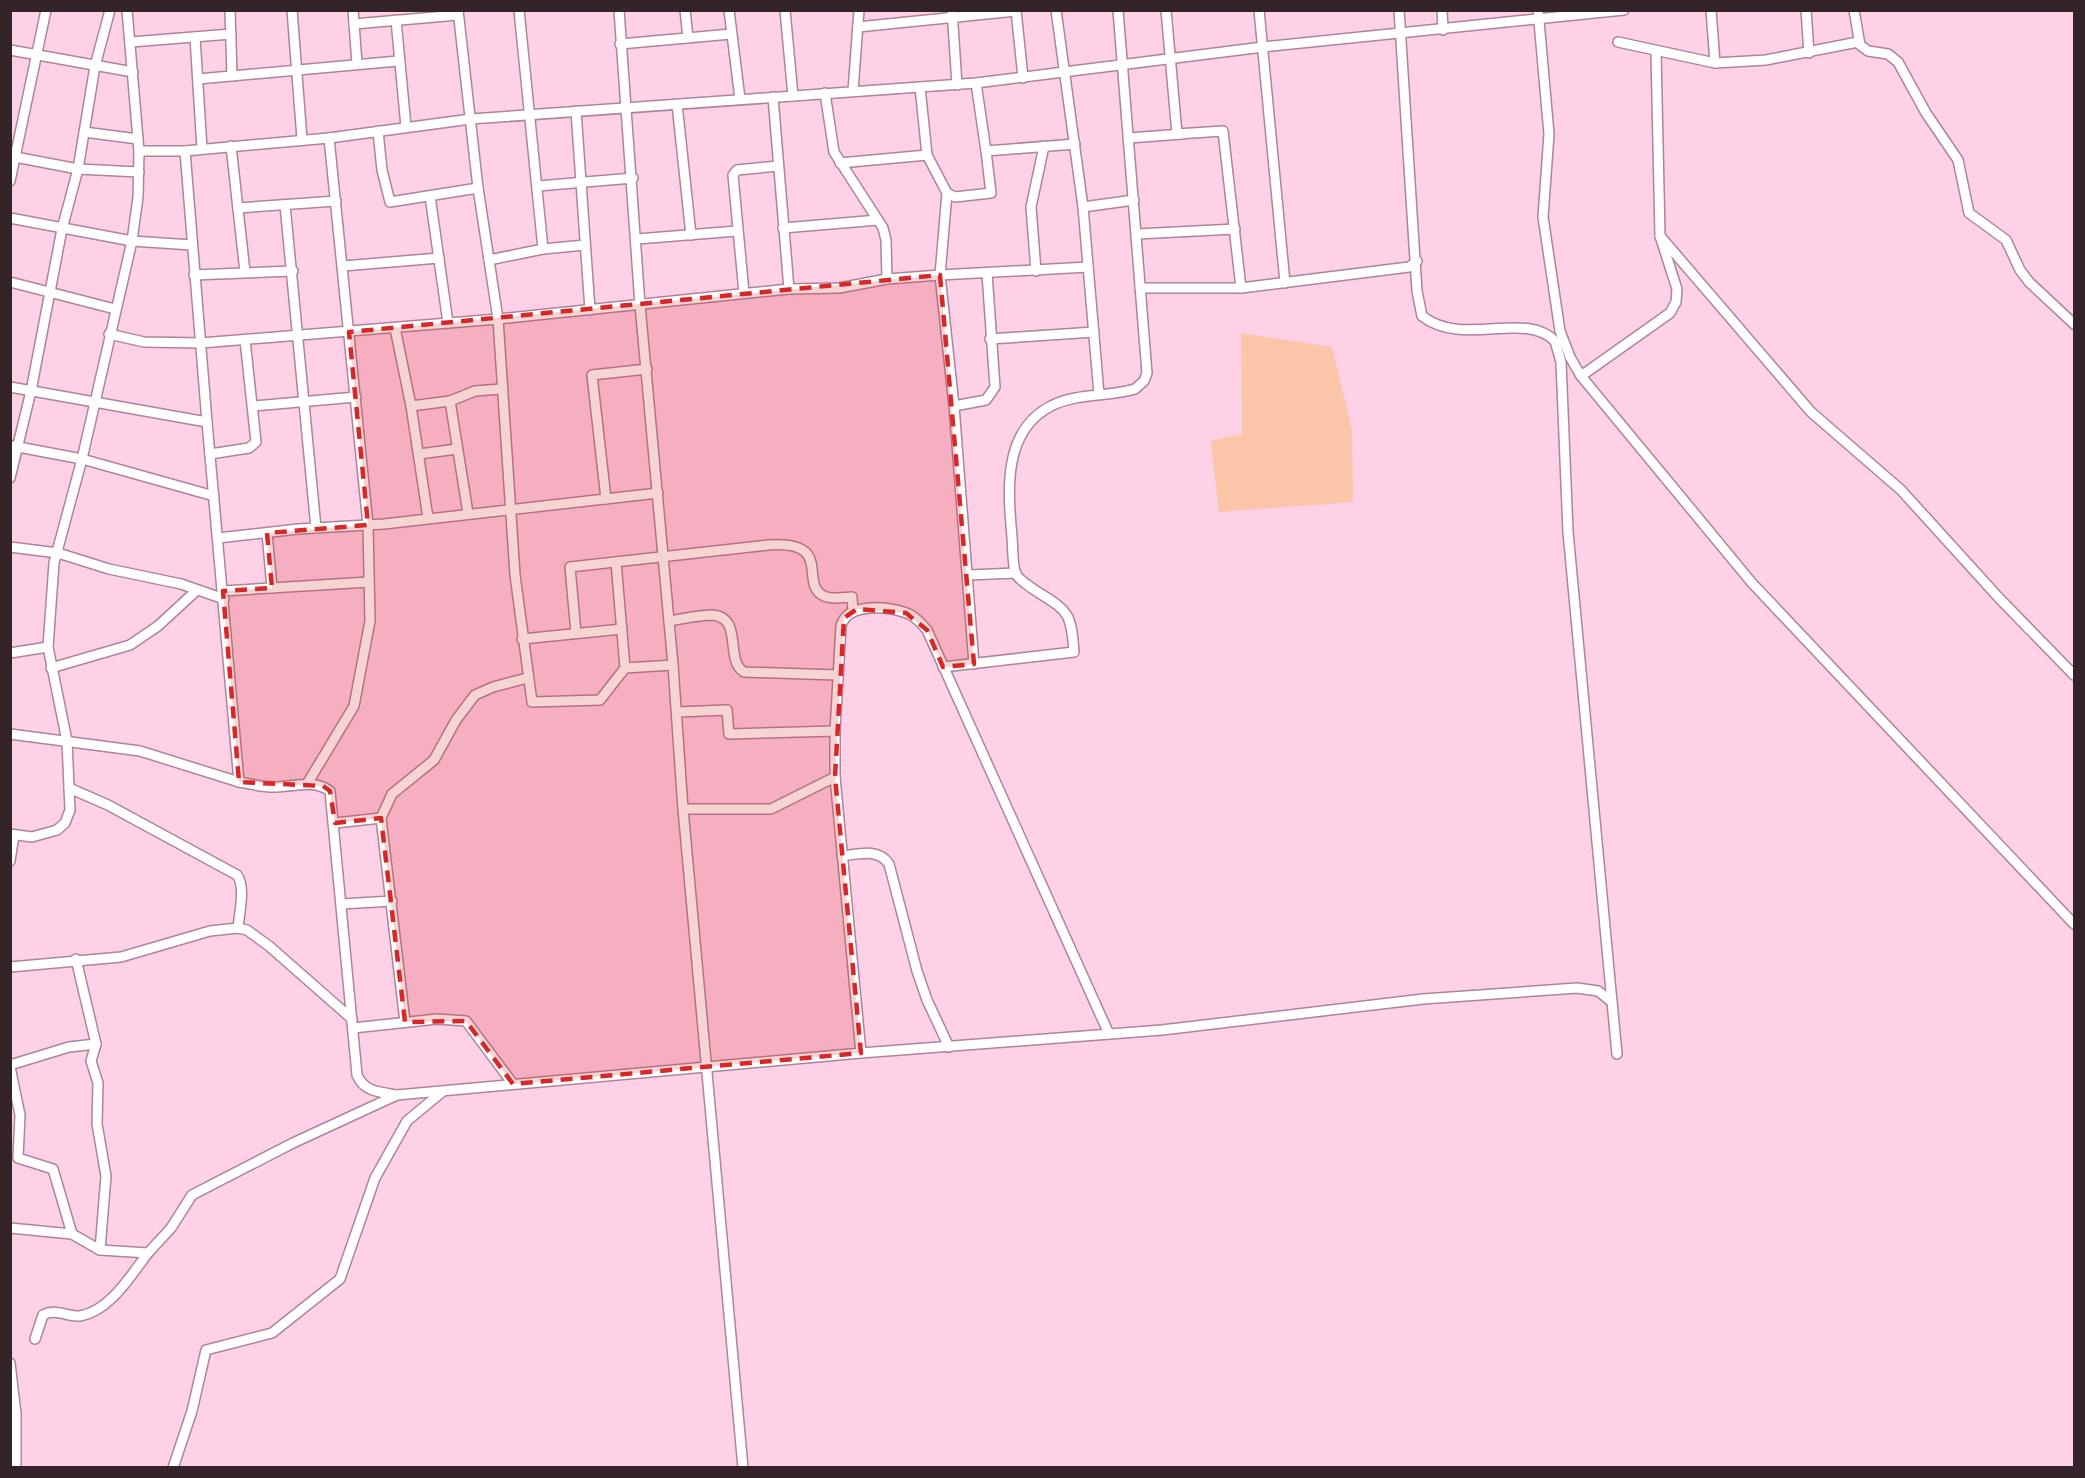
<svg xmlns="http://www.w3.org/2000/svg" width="2085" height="1478" viewBox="0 0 2085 1478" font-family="'Libre Baskerville',serif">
<rect width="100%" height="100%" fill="#fed1e6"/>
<path fill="#fbc5a9" d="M 1241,333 L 1332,347 L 1352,430 L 1353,502 L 1219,512 L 1211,441 L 1242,434 Z"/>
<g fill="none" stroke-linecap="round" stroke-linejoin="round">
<g stroke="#ae8498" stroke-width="12">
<g id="minor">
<path d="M 230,10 L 232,76"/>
<path d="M 292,10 L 302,139"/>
<path d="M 353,10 L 357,64"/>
<path d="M 458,10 L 478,188 L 498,319 L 515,575 L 532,702 L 600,700 L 625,668 L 616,562"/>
<path d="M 519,10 L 543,249"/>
<path d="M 619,10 L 640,305 L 673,665 L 683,809 L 743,1468"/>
<path d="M 685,10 L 688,38"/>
<path d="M 729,10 L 740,99"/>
<path d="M 785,10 L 793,96"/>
<path d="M 952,10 L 957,85"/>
<path d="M 1016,10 L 1023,78"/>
<path d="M 1056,10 L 1083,207 L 1099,394"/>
<path d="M 1166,10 L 1177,134 L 1223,131 L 1241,288"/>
<path d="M 1259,10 L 1285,283"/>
<path d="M 1399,10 L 1417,291 L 1422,316 C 1463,348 1524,310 1555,341 L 1561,362 L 1568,532 L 1612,1002"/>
<path d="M 1442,10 L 1443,30"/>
<path d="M 1538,10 L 1549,134 L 1543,217 L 1560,331 L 1570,357 L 1581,376 L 1752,583 L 2074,924"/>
<path d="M 1711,10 L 1715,63"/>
<path d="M 1806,10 L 1809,53"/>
<path d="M 1854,10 L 1860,45 L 1868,51 L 1888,54 L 1898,62 L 1926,113 L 1958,160 L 1969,213 L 2006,240 L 2020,270 L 2029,282 L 2074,324"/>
<path d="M 396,20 L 406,127"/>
<path d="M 354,24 L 458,15"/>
<path d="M 858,27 L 1016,11"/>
<path d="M 195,37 L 202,149"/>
<path d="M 131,42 L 231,34"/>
<path d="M 1618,42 L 1715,63 L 1766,60 L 1858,42"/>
<path d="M 620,44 L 731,34"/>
<path d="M 10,50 L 133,72"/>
<path d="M 198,79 L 398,61"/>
<path d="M 976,83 L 986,151"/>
<path d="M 920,87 L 927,155 L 947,193 L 940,275 L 954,406 L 974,664"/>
<path d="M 853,91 L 859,10"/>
<path d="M 825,93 L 834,152 L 883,228 L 886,240 L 887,279"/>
<path d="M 773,97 L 789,289"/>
<path d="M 677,104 L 691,235"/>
<path d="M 576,111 L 590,310"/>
<path d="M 378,131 L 382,170 L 390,202 L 478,188"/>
<path d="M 84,132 L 138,139"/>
<path d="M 1129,138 L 1182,134"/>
<path d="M 231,146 L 245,272"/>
<path d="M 139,151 L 185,151 L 329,138 L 471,119 L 976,83 L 1263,47 L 1624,10"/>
<path d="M 185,151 L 207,422"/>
<path d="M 10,156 L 78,169 L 139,172"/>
<path d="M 840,163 L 927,155"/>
<path d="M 10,181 L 46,10"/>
<path d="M 538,186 L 633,178"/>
<path d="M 947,193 L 955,197 L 991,193 L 986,151 L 1075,144"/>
<path d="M 430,196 L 448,323"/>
<path d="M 285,205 L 316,528"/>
<path d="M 1083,207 L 1134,200"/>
<path d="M 238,208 L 336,201"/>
<path d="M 10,218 L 132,241 L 192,245"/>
<path d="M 783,228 L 878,220"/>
<path d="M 1137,234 L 1235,229"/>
<path d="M 1660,236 L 1811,412 L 1901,490 L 1999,598 L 2074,675"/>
<path d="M 637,239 L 737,231"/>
<path d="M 489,260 L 543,249 L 585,245"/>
<path d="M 343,266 L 439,258"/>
<path d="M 1036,271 L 1031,207 L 1044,146"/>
<path d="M 194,275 L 293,271"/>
<path d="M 10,282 L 115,309"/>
<path d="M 1140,288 L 1241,288 L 1409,267 L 1417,261"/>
<path d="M 744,293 L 733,175 L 737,170 L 778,166"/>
<path d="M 395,328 L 411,406 L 428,518"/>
<path d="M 109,334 L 144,342 L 201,343 L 498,319 L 789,289 L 839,288 L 887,279 L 940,275 L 1088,267"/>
<path d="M 990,339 L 1094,332"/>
<path d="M 1581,376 L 1670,313 L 1676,302 L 1677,289 L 1660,236 L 1656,52"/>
<path d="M 10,387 L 207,422 L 239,782 C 250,784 262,787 273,787 C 292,787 314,779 330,791 L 357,1075 C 364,1092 380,1092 397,1095 L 861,1053 L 1162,1030 L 1423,999 L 1577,988 L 1598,991 L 1612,1002 L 1617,1054"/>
<path d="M 450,401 L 468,513"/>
<path d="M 253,406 L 356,397"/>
<path d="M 411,406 L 450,401 L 475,391 L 501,389"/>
<path d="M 954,406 L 986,400 L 995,387 L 987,273"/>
<path d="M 13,446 L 82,459 L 214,496"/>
<path d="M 210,454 L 249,448 L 256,442 L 245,340"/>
<path d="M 419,454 L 457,449"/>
<path d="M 10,478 L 31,391 L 62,229 L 78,169 L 95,66 L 110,10"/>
<path d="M 606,499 L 592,375 L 647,369"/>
<path d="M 267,533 L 272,588"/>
<path d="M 218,538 L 298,529 L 384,524 L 658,493"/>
<path d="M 10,547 L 58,553 L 109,569 L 181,584 L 224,599"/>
<path d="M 968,575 L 1016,573"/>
<path d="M 223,591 L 369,582"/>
<path d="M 669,621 C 683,619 698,615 712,615 C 744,617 724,660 744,672 L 837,675"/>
<path d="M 576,633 L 570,567 L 768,545 C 835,540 798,584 824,596 C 832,600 844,597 852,597 L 853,611"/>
<path d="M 522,639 L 622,629"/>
<path d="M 10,653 L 48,647"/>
<path d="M 943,667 L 1074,652 C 1071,609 1067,611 1033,589 C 1028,585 1019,580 1016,574 C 1012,565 1013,547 1012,537 C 1008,492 1002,431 1051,406 C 1076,393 1108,397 1135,389 L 1144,381 L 1147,373 L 1118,10"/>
<path d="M 51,668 L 130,645 L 158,626 L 197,590"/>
<path d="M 625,668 L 673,665"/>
<path d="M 677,712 L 727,710 L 729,734 L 835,731"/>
<path d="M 10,734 L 140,751 L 239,782"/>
<path d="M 307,784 L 354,706 L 370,621 L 368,525 L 329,138"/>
<path d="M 69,788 L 108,805 L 237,875 C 246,887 239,914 238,928"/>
<path d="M 683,809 L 771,809 L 835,777"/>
<path d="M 335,823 L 381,818"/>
<path d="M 10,834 L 32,837 L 57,830 L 65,823 L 70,810 L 67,741 L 48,647 L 54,563 L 82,459 L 132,241 L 138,197 L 139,151 L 127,10"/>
<path d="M 842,856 C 859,854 878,848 889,864 L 917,971 L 927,1000 L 949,1047"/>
<path d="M 10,861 L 14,835"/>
<path d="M 342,904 L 392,901"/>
<path d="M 76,959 L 96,1044 L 91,1061 L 98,1083 L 97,1124 L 106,1176 L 100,1250"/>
<path d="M 10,967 L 121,957 L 210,931 L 238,928 L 247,930 L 269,946 L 352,1019"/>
<path d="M 405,1022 L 381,818 L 392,794 L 434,760 L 456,720 L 475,695 L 493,687 L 527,678"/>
<path d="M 353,1028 L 437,1019 L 466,1021 L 513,1084"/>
<path d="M 861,1053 L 835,777 L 835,731 L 841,626 C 847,602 891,606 909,614 C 917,618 922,624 927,630 L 1109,1034"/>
<path d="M 10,1065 L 69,1047 L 96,1044"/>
<path d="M 10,1067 L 20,1115 L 18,1158 L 53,1169 L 72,1234"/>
<path d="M 10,1228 L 72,1234 L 100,1250 L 148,1253 L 171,1228 L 192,1195 L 293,1143 L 397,1095"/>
<path d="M 35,1339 L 43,1315 C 56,1308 67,1317 80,1316 C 110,1311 131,1275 148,1253"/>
<path d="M 10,1363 L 16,1414 L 16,1468"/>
<path d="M 173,1468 L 192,1411 L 206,1350 L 272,1333 L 340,1279 L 375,1178 L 407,1121 L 442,1092"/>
</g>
</g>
<use href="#minor" stroke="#fff" stroke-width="9"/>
</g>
<path fill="#d62828" fill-opacity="0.2" stroke="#d62828" stroke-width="4.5" stroke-dasharray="12 8" stroke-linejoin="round" d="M 940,275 L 974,664 L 943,667 L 927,630 L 906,613 L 857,609 L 844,618 L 835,777 L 861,1053 L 513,1084 L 466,1021 L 405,1022 L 381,818 L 335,823 L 330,791 L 323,786 L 239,782 L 223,591 L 272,588 L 267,533 L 368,525 L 349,332 Z"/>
<rect width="2085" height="1478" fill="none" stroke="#34232b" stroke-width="24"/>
</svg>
